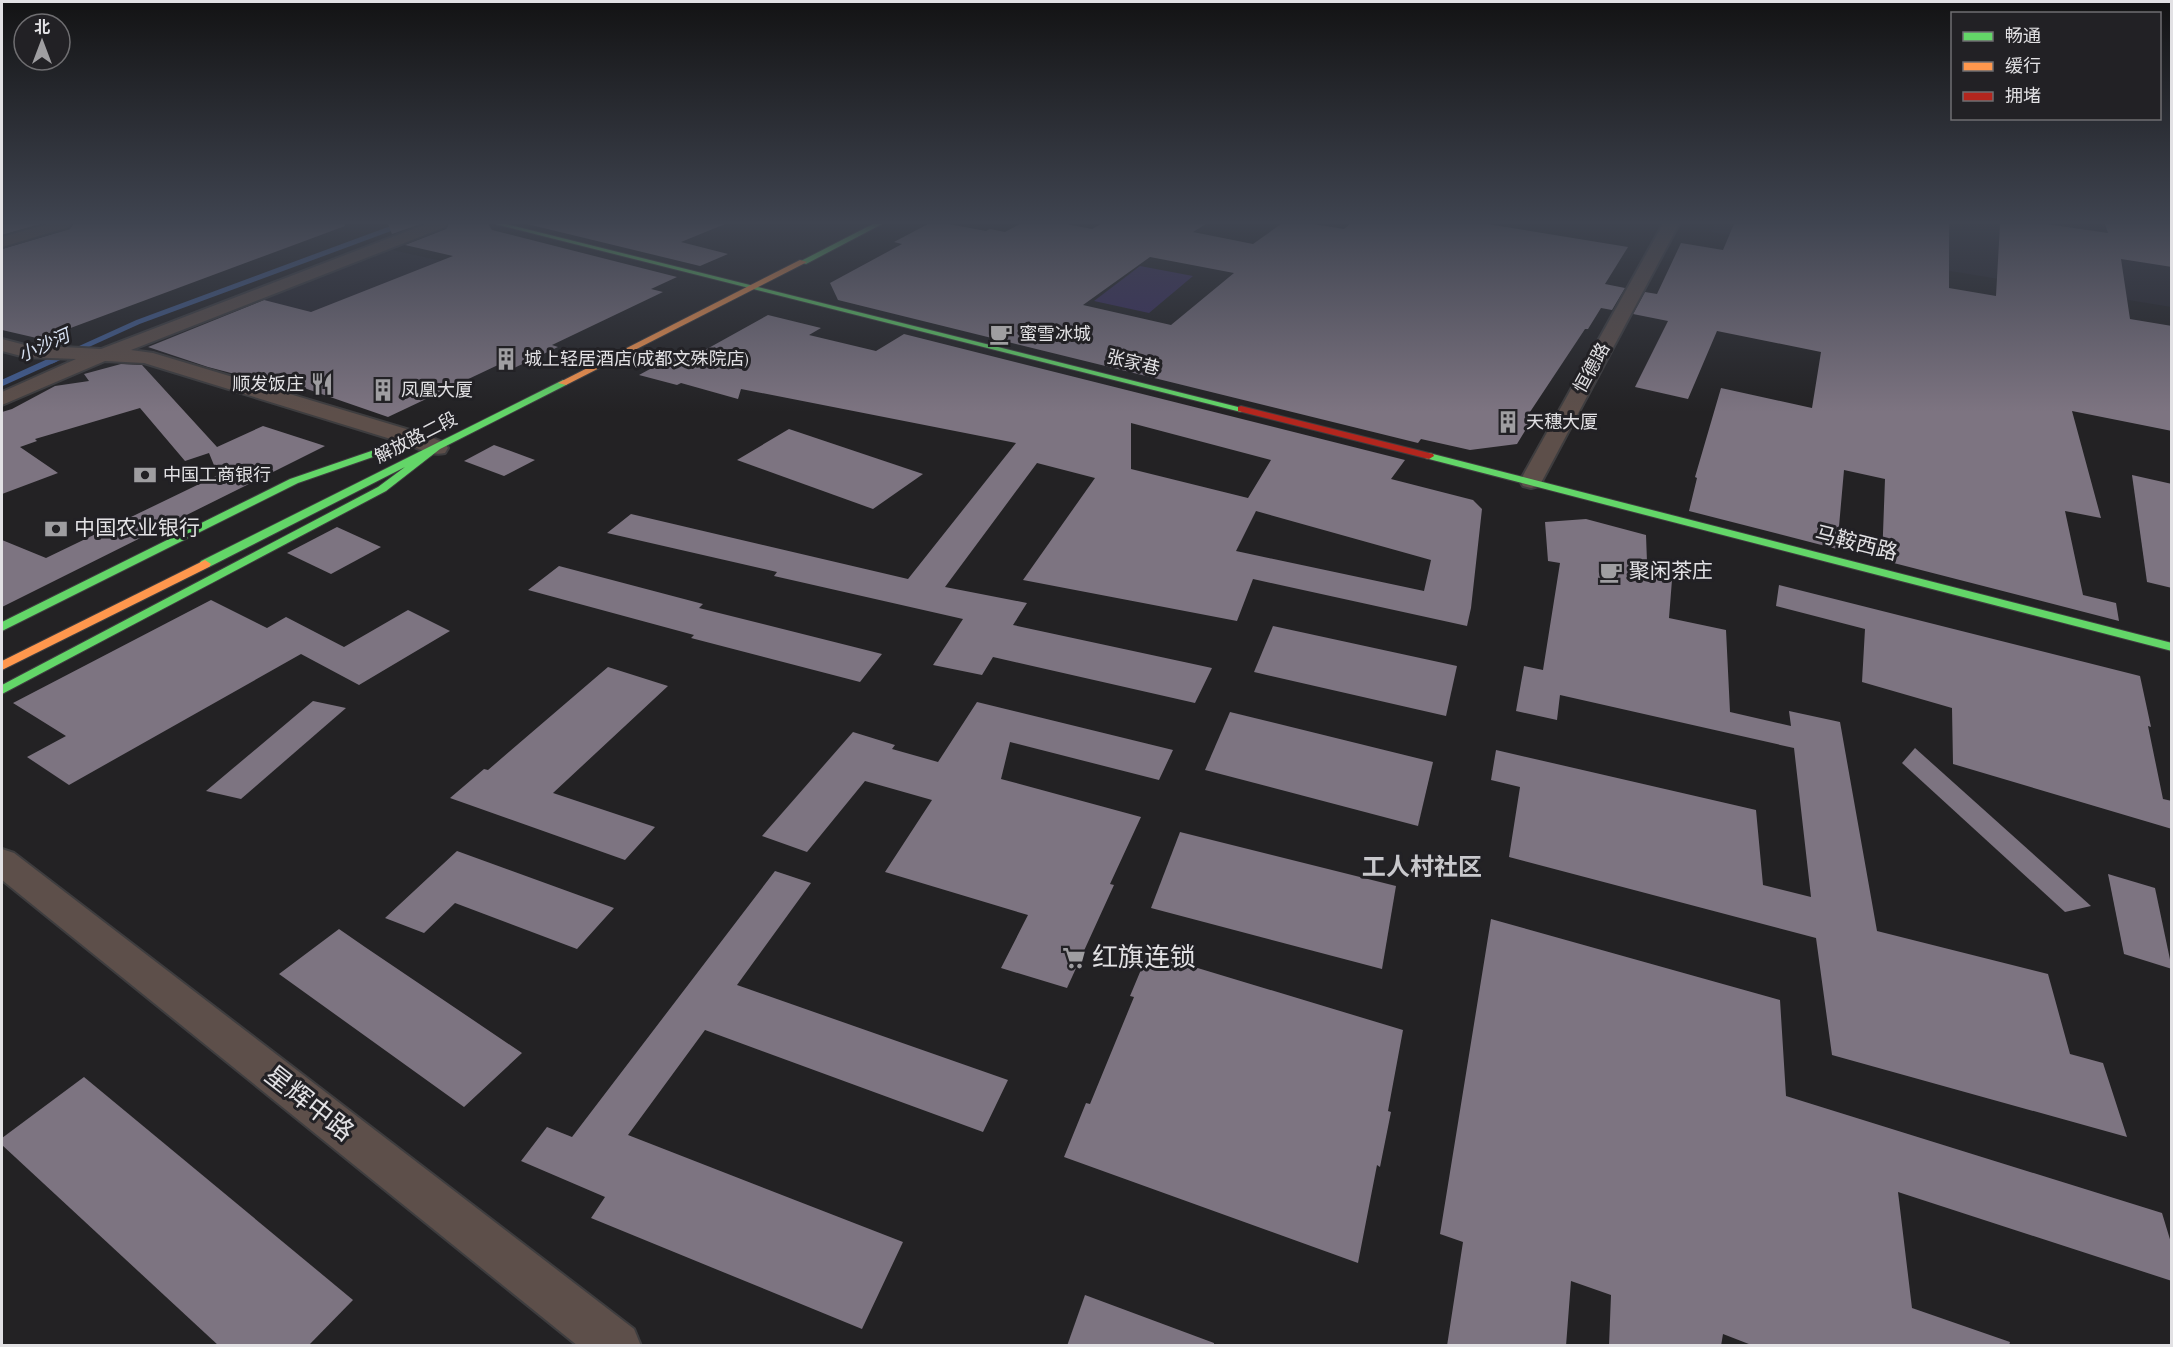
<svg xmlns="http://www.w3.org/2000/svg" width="2173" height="1347" viewBox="0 0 2173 1347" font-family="Spectral,'Noto Sans SC',serif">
<rect width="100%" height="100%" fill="#232224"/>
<g fill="#292830">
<path d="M 1715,224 L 2171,224 L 2171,307 L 1711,232 Z"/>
<path d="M 388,249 L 483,270 L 415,314 L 285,314 L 250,302 Z"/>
</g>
<path fill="#3a2d61" d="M 1140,266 L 1193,276 L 1149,313 L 1094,301 Z"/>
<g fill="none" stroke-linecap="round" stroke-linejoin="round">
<path stroke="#415d93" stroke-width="5" d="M 52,361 L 138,322 L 403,224"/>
<path stroke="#415d93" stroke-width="6" d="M 2,383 L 55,359"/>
</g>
<g fill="#7d7481" fill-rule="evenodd">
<path d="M 2,224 L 41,224 L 2,235 Z"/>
<path d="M 73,224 L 344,224 L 345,226 L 41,339 L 2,330 L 2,249 L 70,229 Z"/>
<path d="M 388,224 L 421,224 L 392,234 Z"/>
<path d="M 449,224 L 488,224 L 492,230 L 677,277 L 651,289 L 663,292 L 552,345 L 558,347 L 512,369 L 498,365 L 388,417 L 281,380 L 273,384 L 208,367 L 148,347 L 264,300 L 311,312 L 453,256 L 405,245 L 446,229 Z"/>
<path d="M 527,224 L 725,224 L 681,242 L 728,254 L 700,266 Z"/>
<path d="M 928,224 L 948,224 L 986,231 L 990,229 L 1005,232 L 1020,224 L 1066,224 L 1092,229 L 1101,224 L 1206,224 L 1193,232 L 1253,244 L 1281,224 L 1313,224 L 1344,229 L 1350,224 L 1487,224 L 1628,247 L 1605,284 L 1625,288 L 1612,310 L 1601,308 L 1588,329 L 1585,329 L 1530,412 L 1536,413 L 1517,444 L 1470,450 L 1421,439 L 1418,443 L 838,300 L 830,283 L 902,244 L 894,242 ZM 1150,257 L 1234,273 L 1171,325 L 1083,305 Z"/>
<path d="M 1734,224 L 1949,224 L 1949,288 L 1996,296 L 2000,224 L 2046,224 L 2108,233 L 2105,224 L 2172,224 L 2172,267 L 2121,259 L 2130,319 L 2172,326 L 2172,431 L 2072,411 L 2101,518 L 2065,511 L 2083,595 L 2116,603 L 2119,621 L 1882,560 L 1885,479 L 1844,470 L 1837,549 L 1689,511 L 1697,478 L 1695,477 L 1721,388 L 1812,408 L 1821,352 L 1717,331 L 1688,399 L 1635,387 L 1668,321 L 1633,314 L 1645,292 L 1657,294 L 1681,243 L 1723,250 Z"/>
<path d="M 768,315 L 821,328 L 809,335 L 876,351 L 904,334 L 1405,460 L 1391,479 L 1473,500 L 1482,509 L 1471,608 L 1467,626 L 1253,579 L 1237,621 L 1023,580 L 1095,478 L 1037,463 L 945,587 L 1027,603 L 1013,625 L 1212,668 L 1195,703 L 993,657 L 982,675 L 933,665 L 963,619 L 774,576 L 777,572 L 607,533 L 631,514 L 908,579 L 1016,443 L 741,389 L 738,399 L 681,383 L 677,385 L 639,375 L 674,356 L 687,360 ZM 1131,423 L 1271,460 L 1248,498 L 1131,469 ZM 1256,511 L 1431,560 L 1424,591 L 1236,551 Z"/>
<path d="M 121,364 L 142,365 L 217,447 L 263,426 L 325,446 L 2,607 L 2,540 L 46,558 L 218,475 L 209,453 L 185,461 L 140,408 L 35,439 L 37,441 L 20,447 L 58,473 L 2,494 L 2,412 L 12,409 L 55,386 L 89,381 L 84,374 Z"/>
<path d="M 789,429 L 923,474 L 873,509 L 737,460 Z"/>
<path d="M 494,445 L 535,460 L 504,476 L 464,461 Z"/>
<path d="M 2132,475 L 2172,484 L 2172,588 L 2147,582 Z"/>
<path d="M 1586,519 L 1646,535 L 1647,562 L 1673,567 L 1669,618 L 1726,630 L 1730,712 L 1791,726 L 1789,711 L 1840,722 L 1877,931 L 2048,974 L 2070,1054 L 2103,1063 L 2127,1137 L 1832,1055 L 1816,938 L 1509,857 L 1520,787 L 1491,780 L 1496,750 L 1756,810 L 1763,885 L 1811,897 L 1794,748 L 1560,695 L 1557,720 L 1516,711 L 1524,666 L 1543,670 L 1560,563 L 1548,561 L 1545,522 Z"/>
<path d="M 337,527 L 381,547 L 331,574 L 287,553 Z"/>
<path d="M 559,566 L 703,604 L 699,608 L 882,654 L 860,682 L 691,638 L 694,635 L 528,590 Z"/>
<path d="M 1779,585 L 2140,676 L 2151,727 L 2148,726 L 2163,799 L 2172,801 L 2172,829 L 1953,764 L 1952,708 L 1862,682 L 1865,629 L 1776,606 Z"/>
<path d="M 211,600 L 267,628 L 286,617 L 344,647 L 408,610 L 450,631 L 359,685 L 301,654 L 69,785 L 27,757 L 66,736 L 13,703 Z"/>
<path d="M 1273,626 L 1457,666 L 1446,716 L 1254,672 Z"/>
<path d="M 608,667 L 668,686 L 553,793 L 655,827 L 625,860 L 450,798 L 484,769 L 488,770 Z"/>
<path d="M 313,701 L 346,708 L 241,799 L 206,791 Z"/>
<path d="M 977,702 L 1173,750 L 1159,780 L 1010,742 L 1001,779 L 1141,817 L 1110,884 L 1114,885 L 1067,988 L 1001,968 L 1028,915 L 885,872 L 932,800 L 865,781 L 807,852 L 762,836 L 853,732 L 895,745 L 892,749 L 938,762 Z"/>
<path d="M 1230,712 L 1433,762 L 1418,826 L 1205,770 Z"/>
<path d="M 1915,748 L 2091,906 L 2065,912 L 1902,763 Z"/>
<path d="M 1180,832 L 1396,886 L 1382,969 L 1151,908 Z"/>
<path d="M 457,851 L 614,908 L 577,949 L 455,903 L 424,933 L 385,918 Z"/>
<path d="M 775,871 L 811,883 L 737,985 L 1008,1080 L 983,1132 L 705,1030 L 628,1135 L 903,1242 L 862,1329 L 591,1218 L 605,1197 L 521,1161 L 547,1127 L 572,1137 Z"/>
<path d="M 2108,874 L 2155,888 L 2172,969 L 2124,954 Z"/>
<path d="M 1491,919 L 1780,1000 L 1786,1096 L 2162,1213 L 2172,1246 L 2172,1281 L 1898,1192 L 1912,1308 L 2010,1342 L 2009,1346 L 1754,1346 L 1723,1334 L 1721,1346 L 1609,1346 L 1611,1295 L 1571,1281 L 1566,1346 L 1447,1346 L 1463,1242 L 1440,1234 Z"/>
<path d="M 339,929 L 365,947 L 522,1053 L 464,1107 L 279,974 Z"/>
<path d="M 1148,953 L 1403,1030 L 1388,1111 L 1391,1112 L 1380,1167 L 1377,1165 L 1358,1263 L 1064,1157 L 1086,1103 L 1090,1104 L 1134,997 L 1130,996 Z"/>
<path d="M 84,1077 L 353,1300 L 308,1346 L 219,1346 L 2,1145 L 2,1138 Z"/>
<path d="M 1085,1295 L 1214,1343 L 1214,1346 L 1067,1346 Z"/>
</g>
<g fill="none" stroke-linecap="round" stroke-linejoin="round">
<g stroke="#3e3d3f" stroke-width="4">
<g id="street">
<path d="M 48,224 L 71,224 L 69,227 L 2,247 L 2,237 Z"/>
<path d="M 426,224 L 447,224 L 445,227 L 131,350 L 153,353 L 423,434 L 445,443 L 448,448 L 445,453 C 431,456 420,449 407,444 L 144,363 L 105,361 L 2,405 L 2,392 L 76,359 L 25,357 L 2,351 L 2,339 L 25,345 L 101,349 Z"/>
<path d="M 1663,224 L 1679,224 L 1542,481 L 1539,486 L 1531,488 L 1523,486 L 1520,481 Z"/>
<path d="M 2,849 L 14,853 L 634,1329 L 641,1346 L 578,1346 L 2,880 Z"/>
</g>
</g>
<g stroke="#3e3d3f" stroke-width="2">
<g id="fast">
<path d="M 495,224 L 506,224 L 1246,409 L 1241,412 Z"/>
<path d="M 873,224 L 882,224 L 806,264 L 799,262 Z"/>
<path d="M 563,380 L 568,383 L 566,385 L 440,449 L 386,491 L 2,694 L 2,685 L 378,487 L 405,467 L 209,567 L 201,567 L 199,564 L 201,561 Z"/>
<path d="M 415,436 L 419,437 L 419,441 L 298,483 L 2,631 L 2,622 L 290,479 Z"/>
<path d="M 1429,453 L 2172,643 L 2172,651 L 1425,458 L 1425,454 Z"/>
</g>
</g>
<g stroke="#3e3d3f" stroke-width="2">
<g id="slow">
<path d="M 800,260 L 807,262 L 566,385 L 558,383 Z"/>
<path d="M 205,560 L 211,564 L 209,567 L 2,670 L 2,661 Z"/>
</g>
</g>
<g stroke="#3e3d3f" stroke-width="2">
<path id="jam" d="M 1241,406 L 1433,454 L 1434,456 L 1429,459 L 1238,411 L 1238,407 Z"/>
</g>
<use href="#street" fill="#5d4f4a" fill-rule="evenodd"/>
<use href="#fast" fill="#63d668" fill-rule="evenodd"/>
<use href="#slow" fill="#ff974d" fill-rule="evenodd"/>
<use href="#jam" fill="#b3261e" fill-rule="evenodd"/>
</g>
<linearGradient id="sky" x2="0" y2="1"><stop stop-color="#131314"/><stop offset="0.54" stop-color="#3f4450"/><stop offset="1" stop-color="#3f4450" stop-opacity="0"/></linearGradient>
<rect width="2173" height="412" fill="url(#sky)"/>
<defs>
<g id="cafe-bare" transform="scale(1.8)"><path d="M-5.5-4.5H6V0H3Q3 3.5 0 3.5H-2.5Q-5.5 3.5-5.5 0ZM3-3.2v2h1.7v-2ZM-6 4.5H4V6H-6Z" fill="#9f9ea1" stroke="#222125" stroke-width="2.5" paint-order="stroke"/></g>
<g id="building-bare" transform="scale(1.8)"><path d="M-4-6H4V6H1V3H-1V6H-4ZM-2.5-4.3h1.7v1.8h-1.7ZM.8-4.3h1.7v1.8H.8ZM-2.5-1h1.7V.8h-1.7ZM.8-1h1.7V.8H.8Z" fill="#9f9ea1" stroke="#222125" stroke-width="2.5" paint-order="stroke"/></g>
<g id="restaurant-bare" transform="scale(1.8)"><path d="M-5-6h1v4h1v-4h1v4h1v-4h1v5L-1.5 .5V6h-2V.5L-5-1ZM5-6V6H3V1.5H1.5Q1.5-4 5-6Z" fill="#9f9ea1" stroke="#222125" stroke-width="2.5" paint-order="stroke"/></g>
<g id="bank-bare" transform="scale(1.8)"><path d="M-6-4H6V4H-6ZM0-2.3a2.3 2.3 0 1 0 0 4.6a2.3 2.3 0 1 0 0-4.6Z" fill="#9f9ea1" stroke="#222125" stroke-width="2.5" paint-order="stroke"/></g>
<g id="supermarket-bare" transform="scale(1.8)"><path d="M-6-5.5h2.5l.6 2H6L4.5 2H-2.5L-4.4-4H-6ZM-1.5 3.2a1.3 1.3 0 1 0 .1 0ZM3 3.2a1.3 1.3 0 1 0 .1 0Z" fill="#9f9ea1" stroke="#222125" stroke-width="2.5" paint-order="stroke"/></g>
</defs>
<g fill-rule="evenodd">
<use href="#cafe-bare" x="1001" y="334"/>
<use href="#building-bare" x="506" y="359"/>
<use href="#restaurant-bare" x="322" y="384"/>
<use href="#building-bare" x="383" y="390"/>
<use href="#building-bare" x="1508" y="422"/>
<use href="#bank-bare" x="145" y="475"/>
<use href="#bank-bare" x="56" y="529"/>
<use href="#cafe-bare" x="1611" y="572"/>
<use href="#supermarket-bare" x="1074" y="958"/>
</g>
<g text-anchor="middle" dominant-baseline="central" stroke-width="6" stroke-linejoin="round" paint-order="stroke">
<g font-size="18" fill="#e2e1e4" stroke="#222125" text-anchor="start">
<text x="1019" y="334">蜜雪冰城</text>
<text x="524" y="359">城上轻居酒店(成都文殊院店)</text>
<text x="304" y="384" text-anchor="end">顺发饭庄</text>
<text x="401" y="390">凤凰大厦</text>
<text x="1526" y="422">天穗大厦</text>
<text x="163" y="475">中国工商银行</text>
</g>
<g font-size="18" font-style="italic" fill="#d7e1f2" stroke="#222125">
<text transform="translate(44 346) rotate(-24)">小沙河</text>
</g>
<g font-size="18" fill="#e2e1e4" stroke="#222125">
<text transform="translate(1133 363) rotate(14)">张家巷</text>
<text transform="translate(1592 368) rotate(-61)">恒德路</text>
<text transform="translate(416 438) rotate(-27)">解放路二段</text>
</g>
<g font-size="21" fill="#e2e1e4" stroke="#222125" text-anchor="start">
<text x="74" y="529">中国农业银行</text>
<text x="1629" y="572">聚闲茶庄</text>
</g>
<g font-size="21" fill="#e2e1e4" stroke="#222125">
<text transform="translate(1856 544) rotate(14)">马鞍西路</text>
</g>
<g font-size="24" font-weight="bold" fill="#c8c8cc" stroke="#222125">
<text x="1422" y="868">工人村社区</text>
</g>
<g font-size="26" fill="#e2e1e4" stroke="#222125" text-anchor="start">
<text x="1092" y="958">红旗连锁</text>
</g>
<g font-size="26" fill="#e2e1e4" stroke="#222125">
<text transform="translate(309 1104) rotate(38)">星辉中路</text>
</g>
</g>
<rect width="2173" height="1347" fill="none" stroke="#e2e1e4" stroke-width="6"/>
<rect x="1951" y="12" width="210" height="108" fill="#222125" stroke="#6f6e71" stroke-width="1.5"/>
<rect x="1963" y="32" width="30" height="9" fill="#63d668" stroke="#6f6e71" stroke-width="1.5"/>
<text x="2005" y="42" font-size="18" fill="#e2e1e4">畅通</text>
<rect x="1963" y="62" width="30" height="9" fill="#ff974d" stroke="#6f6e71" stroke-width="1.5"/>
<text x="2005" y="72" font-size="18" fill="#e2e1e4">缓行</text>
<rect x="1963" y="92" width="30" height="9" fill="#b3261e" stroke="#6f6e71" stroke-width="1.5"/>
<text x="2005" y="102" font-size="18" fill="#e2e1e4">拥堵</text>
<g transform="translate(42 42)"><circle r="28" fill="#222125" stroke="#6f6e71" stroke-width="1.5"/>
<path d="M0-4.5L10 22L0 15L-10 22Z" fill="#9f9ea1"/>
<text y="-9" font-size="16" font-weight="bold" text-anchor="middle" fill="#e2e1e4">北</text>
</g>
</svg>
